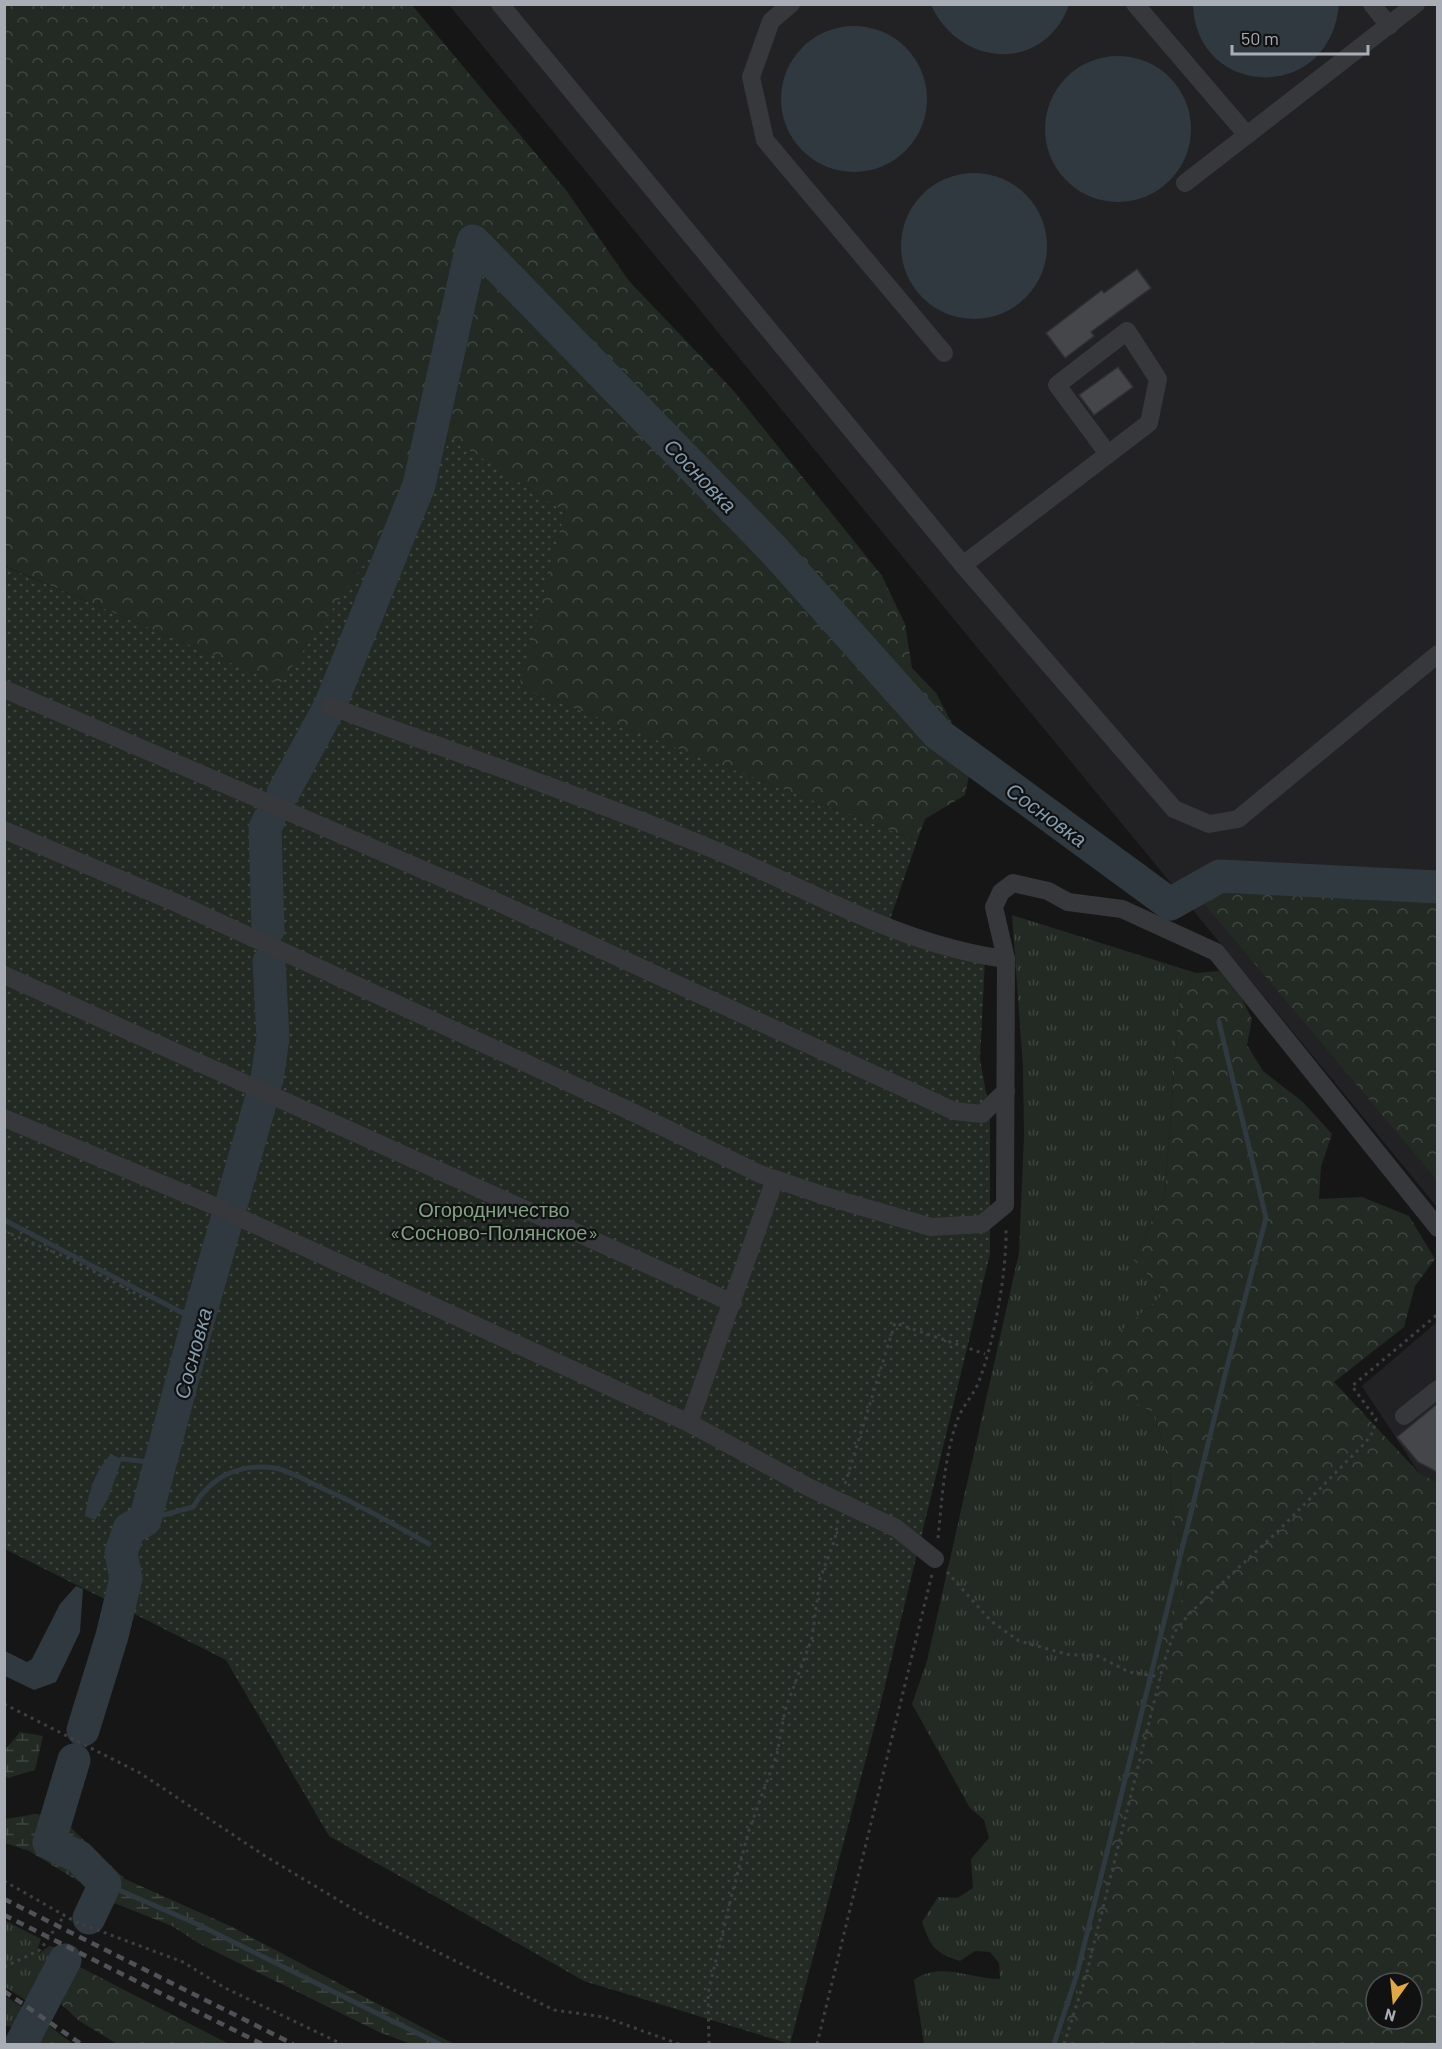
<svg xmlns="http://www.w3.org/2000/svg" width="1442" height="2049" viewBox="0 0 1442 2049" font-family="Barlow,sans-serif">
<defs>
<pattern id="grass-tufts" width="24" height="20" patternUnits="userSpaceOnUse" patternTransform="scale(1.5)"><rect width="24" height="20" fill="#222a23"/><path d="M3 7l-1-3M5 7V3M7 7l1-3M15 17l-1-3M17 17v-4M19 17l1-3" fill="none" stroke="#3f4641"/></pattern>
<pattern id="forest-crowns" width="20" height="18" patternUnits="userSpaceOnUse" patternTransform="scale(1.5)"><rect width="20" height="18" fill="#222a23"/><path d="M2 6a3 3 0 1 1 6 0M12 15a3 3 0 1 1 6 0" fill="none" stroke="#3f4641"/></pattern>
<pattern id="wetland-marsh" width="20" height="14" patternUnits="userSpaceOnUse" patternTransform="scale(1.5)"><rect width="20" height="14" fill="#222a23"/><path d="M1 5h8M5 5V1M11 12h8M15 12V8" fill="none" stroke="#3f4641"/></pattern>
<pattern id="park-dots" width="8" height="8" patternUnits="userSpaceOnUse" patternTransform="scale(1.5)"><rect width="8" height="8" fill="#222a23"/><path d="M2 2h.1M6 6h.1" fill="none" stroke="#3f4641" stroke-width="1.8" stroke-linecap="round"/></pattern>
</defs>
<rect width="100%" height="100%" fill="#161617"/>
<g fill="#222224">
<path d="M 449,5 L 1437,5 L 1437,1207 Z"/>
<path d="M 1437,1322 L 1437,1482 L 1419,1473 L 1362,1386 Z"/>
</g>
<g fill="url(#grass-tufts)">
<path d="M 1012,915 L 1196,973 L 1180,994 L 1165,1194 L 1133,1259 L 1165,1293 L 1115,1336 L 1154,1412 L 1171,1470 L 1170,1496 L 1187,1577 L 1182,1600 L 1165,1631 L 1152,1672 L 1080,1980 L 1058,2044 L 924,2044 L 914,1980 C 941,1961 970,1979 1000,1979 L 999,1963 L 990,1952 L 975,1951 L 960,1961 C 935,1953 931,1947 922,1922 L 938,1897 L 957,1898 L 973,1888 L 971,1859 L 989,1838 L 984,1820 L 970,1808 L 912,1704 L 927,1661 L 1019,1253 L 1024,1137 L 1023,1067 Z"/>
<path d="M 4,1920 L 41,1939 L 38,1947 L 40,1953 L 49,1946 L 65,1949 L 36,2007 L 5,1987 Z"/>
<path d="M 5,1996 L 25,2009 L 17,2017 L 22,2028 L 5,2026 Z"/>
</g>
<g fill="url(#forest-crowns)" fill-rule="evenodd">
<path d="M 5,5 L 412,5 L 566,190 L 629,281 L 732,389 L 882,576 L 905,624 L 912,668 L 936,693 L 972,761 L 965,795 L 925,819 L 917,841 L 518,687 L 565,512 L 452,440 L 281,685 L 5,566 Z"/>
<path d="M 1191,888 L 1437,899 L 1437,1180 Z"/>
<path d="M 1219,971 L 1242,999 L 1252,1019 L 1247,1045 L 1263,1071 L 1303,1102 L 1332,1134 L 1321,1167 L 1319,1199 L 1362,1197 L 1409,1216 L 1435,1259 L 1415,1286 L 1404,1327 L 1334,1382 L 1419,1473 L 1437,1482 L 1437,2044 L 1058,2044 L 1080,1980 L 1152,1672 L 1165,1631 L 1182,1600 L 1187,1577 L 1170,1496 L 1171,1470 L 1154,1412 L 1090,1383 L 1115,1336 L 1165,1293 L 1133,1259 L 1165,1194 L 1180,994 L 1196,973 ZM 1376,1983 L 1412,1983 L 1412,2019 L 1376,2019 Z"/>
<path d="M 78,1966 L 229,2044 L 117,2044 L 78,2020 L 61,2004 Z"/>
<path d="M 40,2019 L 72,2043 L 73,2044 L 26,2044 Z"/>
</g>
<g fill="url(#wetland-marsh)">
<path d="M 20,1732 L 43,1736 L 35,1770 L 8,1778 L 5,1776 L 5,1750 Z"/>
<path d="M 36,1814 L 65,1822 L 125,1879 L 230,1926 L 454,2044 L 411,2044 L 379,2032 L 200,1944 L 172,1926 L 114,1903 L 29,1851 L 5,1843 L 5,1819 Z"/>
</g>
<path fill="url(#park-dots)" d="M 452,439 L 565,512 L 519,687 L 917,841 L 888,925 L 985,959 L 980,1059 L 990,1115 L 990,1254 L 880,1706 L 790,2044 L 584,1981 L 329,1836 L 226,1660 L 5,1549 L 4,566 L 280,684 Z"/>
<g fill="#30393f">
<path d="M 931,5 L 1069,5 C 1044,73 960,68 931,5 Z"/>
<path d="M 1193,5 L 1193,4 L 1339,5 C 1329,105 1196,98 1193,5 Z"/>
<circle cx="854" cy="99" r="73"/>
<circle cx="1118" cy="129" r="73"/>
<circle cx="974" cy="246" r="73"/>
<path d="M 111,1454 L 122,1459 L 108,1499 L 95,1520 L 85,1516 C 88,1494 95,1470 111,1454 Z"/>
<path d="M 76,1586 L 83,1589 L 80,1632 L 56,1682 L 34,1690 L 5,1676 L 5,1651 L 27,1662 L 32,1659 L 60,1604 Z"/>
</g>
<g fill="none" stroke-linecap="round" stroke-linejoin="round">
<g stroke="#30393f" stroke-width="5">
<path d="M 4,1220 L 198,1321"/>
<path d="M 122,1459 L 159,1463"/>
<path d="M 145,1520 L 193,1507 C 211,1477 239,1463 275,1468 C 291,1471 310,1483 326,1490 C 362,1506 395,1525 429,1544"/>
<path d="M 105,1884 L 197,1924 L 439,2044"/>
<path d="M 1054,2044 L 1077,1974 L 1227,1367 L 1266,1218 L 1219,1022"/>
</g>
<g stroke="#30393f" stroke-width="33">
<path d="M 283,793 L 330,706 L 419,485 L 473,241 L 773,549 L 938,734 L 1170,904 L 1220,876 L 1438,887"/>
<path d="M 268,930 L 265,828 L 269,820"/>
<path d="M 83,1730 L 112,1636 L 126,1578 L 121,1553 L 129,1529 L 145,1520 L 198,1321 L 267,1079 L 273,1038 L 269,962"/>
<path d="M 74,1760 L 49,1843 L 79,1857 L 105,1884 L 89,1918"/>
<path d="M 21,2044 L 65,1960"/>
</g>
</g>
<g fill="#45464a" stroke="#303033" stroke-width="1.5">
<path d="M 1137,269 L 1151,288 L 1091,332 L 1094,336 L 1065,358 L 1046,333 L 1102,290 L 1104,293 Z"/>
<path d="M 1118,367 L 1133,387 L 1094,415 L 1079,395 Z"/>
<path d="M 1437,1404 L 1437,1472 L 1418,1462 L 1397,1437 Z"/>
</g>
<g fill="none" stroke-linecap="round" stroke-linejoin="round">
<g stroke="#3d3f43" stroke-width="3" stroke-dasharray="3 4.5" stroke-linecap="butt">
<path d="M 4,1231 L 70,1259 L 146,1299"/>
<path d="M 845,1484 L 895,1323 L 985,1354"/>
<path d="M 938,1538 C 942,1500 944,1458 957,1421 C 962,1406 974,1395 979,1381 C 994,1343 1007,1270 1006,1229"/>
<path d="M 947,1572 L 991,1621 L 1019,1641 L 1070,1655 L 1096,1655 L 1129,1672 L 1161,1677"/>
<path d="M 4,1704 L 140,1773 L 265,1856 L 365,1916 L 554,2010 L 604,2017 L 679,2044"/>
<path d="M 4,1881 L 76,1922 L 183,1962 L 225,1988 L 342,2044"/>
<path d="M 4,1967 L 40,1950 L 64,1916"/>
<path d="M 709,2044 L 708,1993 L 733,1890 L 749,1830 L 777,1754 L 785,1710 L 812,1638 L 820,1579 L 835,1539 L 838,1520"/>
<path d="M 817,2044 L 932,1574"/>
<path d="M 1064,2044 L 1086,1976 L 1164,1662 L 1174,1633 L 1189,1614 L 1276,1533 L 1365,1443 L 1373,1432 L 1376,1419 L 1352,1386 L 1438,1314"/>
</g>
<g stroke="#37383c" stroke-width="18">
<path d="M 500,4 L 963,565 L 1174,809 L 1209,824 L 1238,819 L 1438,654"/>
<path d="M 791,4 L 771,21 L 751,77 L 765,140 L 944,353"/>
<path d="M 1135,4 L 1247,135"/>
<path d="M 1372,4 L 1389,26"/>
<path d="M 1185,183 L 1416,4"/>
<path d="M 963,565 L 1149,423 L 1158,379 L 1127,331 L 1057,385 L 1108,454"/>
<path d="M 4,689 L 493,900 L 954,1111 L 982,1114 L 1006,1091"/>
<path d="M 330,706 C 455,753 581,795 705,846 C 804,886 898,945 1006,959"/>
<path d="M 4,830 L 179,904 L 628,1110 L 760,1174 L 825,1196 L 931,1227 L 982,1224 L 1005,1205 L 1006,959 L 994,907 L 1001,892 L 1013,883 L 1048,891 L 1068,902 L 1122,909 L 1216,952 L 1438,1228"/>
<path d="M 4,975 L 733,1303"/>
<path d="M 4,1118 L 222,1209"/>
<path d="M 234,1215 L 689,1423 L 810,1488 L 896,1528 L 935,1559"/>
<path d="M 1404,1416 L 1438,1389"/>
<path d="M 689,1423 L 775,1179"/>
</g>
<g stroke="#505257" stroke-width="4.5" stroke-dasharray="8 6" stroke-linecap="butt">
<path d="M 4,1899 L 293,2044"/>
<path d="M 4,1915 L 262,2044"/>
<path d="M 4,1991 L 81,2044"/>
</g>
</g>
<g text-anchor="middle" dominant-baseline="central" stroke-width="4.5" stroke-linejoin="round" paint-order="stroke">
<g font-size="20" fill="#82a083" stroke="#111112">
<text x="494" y="1209">Огородничество<tspan x="494" dy="23">«Сосново-Полянское»</tspan></text>
</g>
<g font-size="21" font-style="italic" fill="#839bae" stroke="#111112">
<text transform="translate(701 475) rotate(46)">Сосновка</text>
<text transform="translate(1047 814) rotate(36)">Сосновка</text>
<text transform="translate(192 1353) rotate(-75)">Сосновка</text>
</g>
</g>
<rect width="1442" height="2049" fill="none" stroke="#a9adb6" stroke-width="12"/>
<g transform="translate(1394 2001) rotate(195)"><circle r="28" fill="#111112" stroke="#4e4f54" stroke-width="1.5"/>
<path d="M0-4.5L10 22L0 15L-10 22Z" fill="#e2a943"/>
<text y="-9" font-size="16" font-weight="bold" text-anchor="middle" fill="#a9adb6">N</text>
</g>
<path d="M1232 45v9h136v-9" fill="none" stroke="#a9adb6" stroke-width="3"/>
<text x="1241" y="45" font-size="18" fill="#a9adb6" stroke="#111112" stroke-width="4.5" paint-order="stroke">50 m</text>
</svg>
